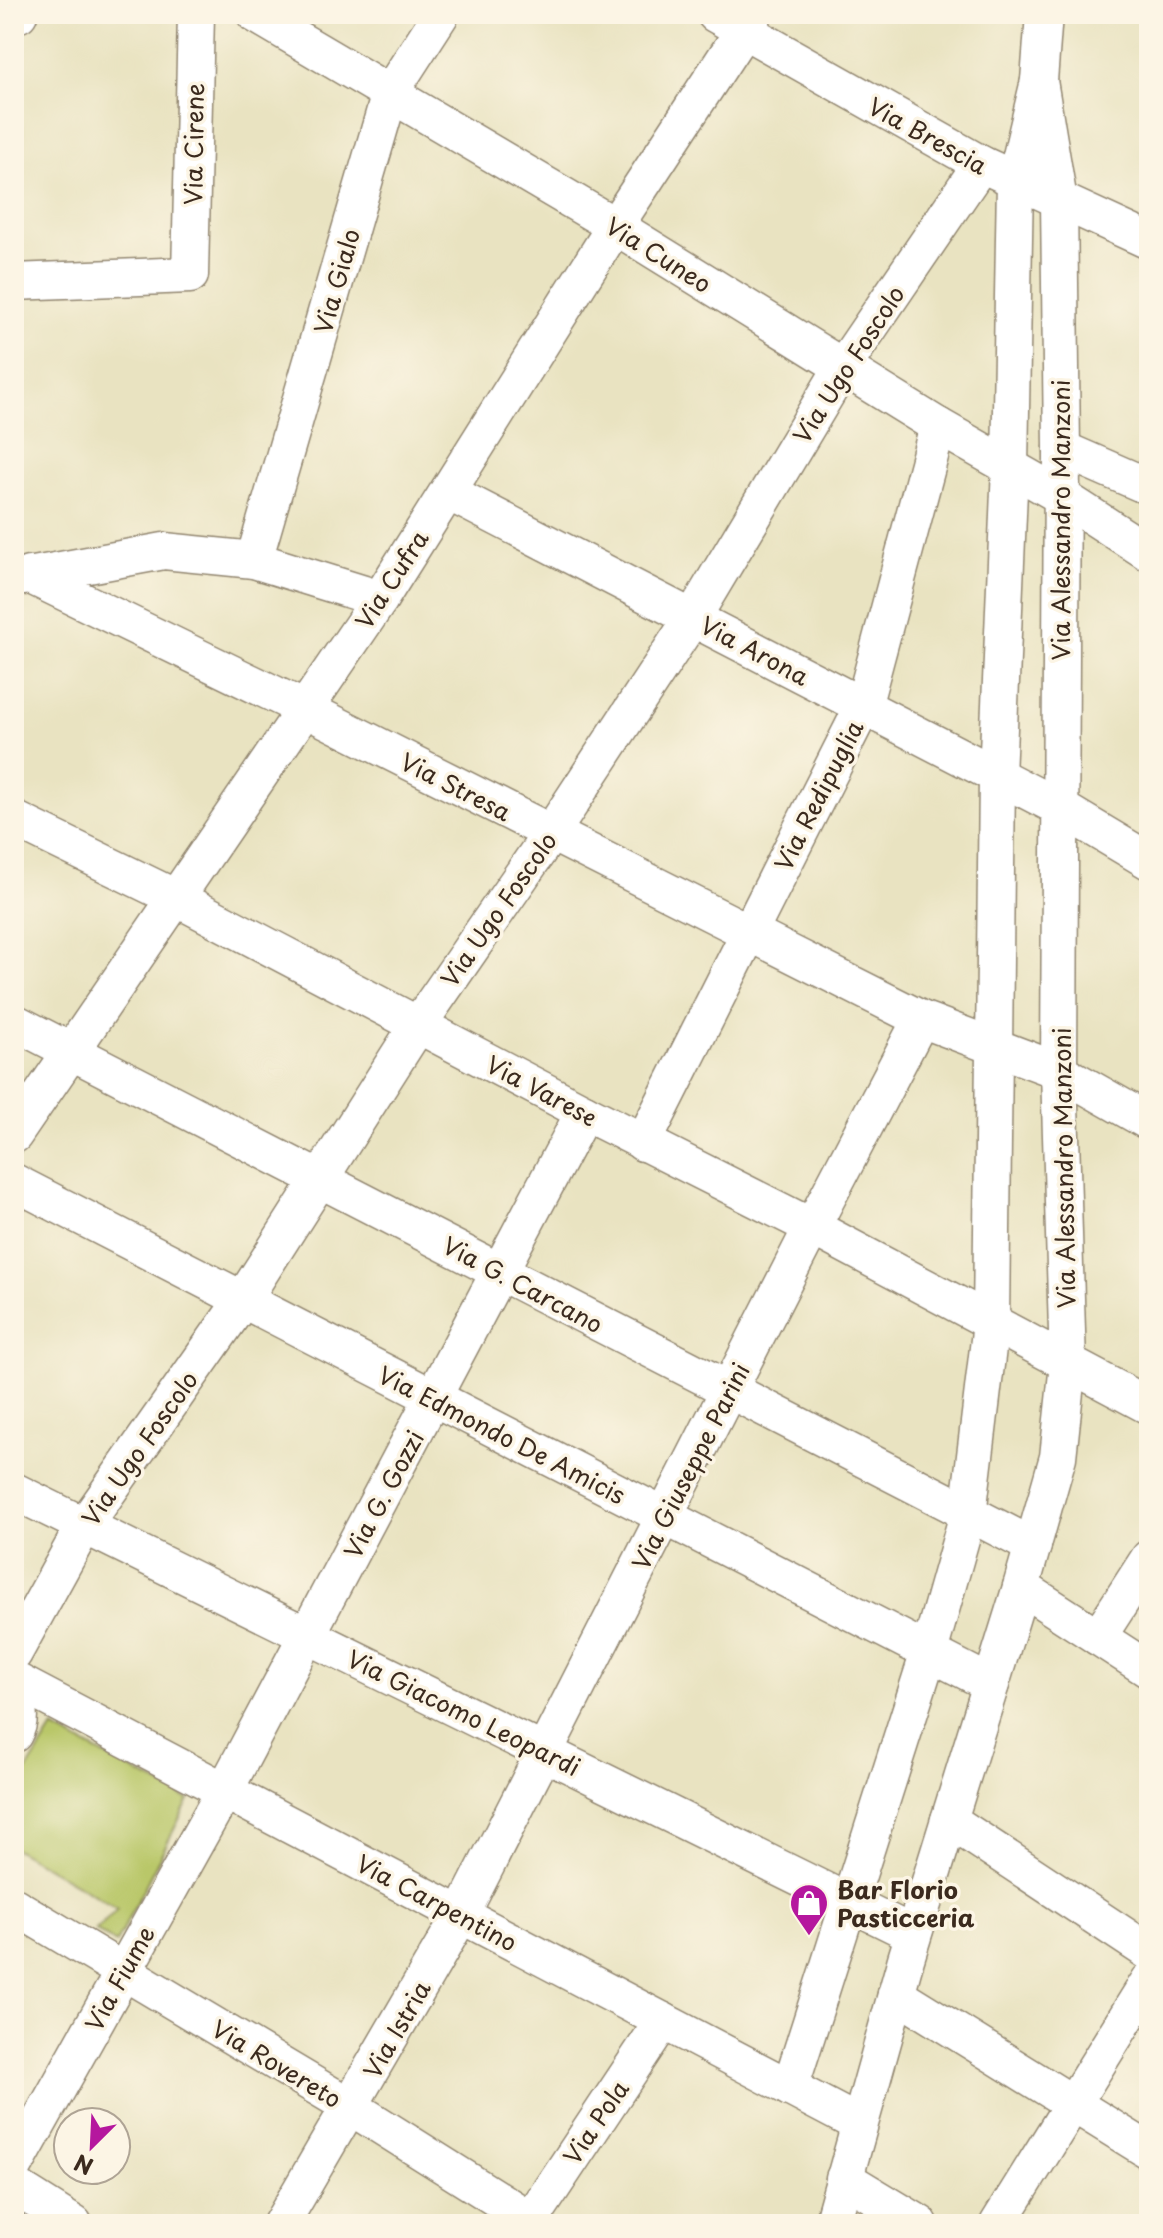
<svg xmlns="http://www.w3.org/2000/svg" width="1163" height="2238" viewBox="0 0 1163 2238" font-family="'Playpen Sans',sans-serif">
<rect width="100%" height="100%" fill="#fcf5e5"/>
<filter id="ink" filterUnits="userSpaceOnUse"><feTurbulence type="fractalNoise" baseFrequency=".0125" numOctaves="2"/><feDisplacementMap in="SourceGraphic" scale="16" xChannelSelector="R" yChannelSelector="G"/><feConvolveMatrix kernelMatrix="1 2 1 2 8 2 1 2 1" color-interpolation-filters="sRGB"/></filter>
<filter id="wash" filterUnits="userSpaceOnUse"><feTurbulence type="fractalNoise" baseFrequency=".006" numOctaves="4" result="noise"/><feDisplacementMap in="SourceGraphic" scale="32" xChannelSelector="R" yChannelSelector="G"/><feGaussianBlur stdDeviation="1.8" result="paint"/><feColorMatrix in="noise" values="0 0 0 0 0 0 0 0 0 0 0 0 0 0 0 0 0 1.4 0 .05"/><feComposite in="paint" operator="in"/></filter>
<g filter="url(#wash)">
<rect width="100%" height="100%" fill="#e9e3c1"/>
<path fill="#b9c769" stroke="#7a7844" stroke-width="2" d="M 53,1728 L 189,1800 L 116,1943 L 95,1930 L 118,1909 L 14,1848 L 14,1791 Z"/>
</g>
<g filter="url(#ink)">
<g fill="none" stroke-linecap="round" stroke-linejoin="round">
<g stroke="#928670" stroke-width="39">
<g id="minor">
<path d="M 255,14 L 615,226 L 938,426 L 1061,496 L 1149,553"/>
<path d="M 715,14 L 981,164 L 1149,241"/>
<path d="M 14,15 L 19,14"/>
<path d="M 14,282 L 190,275 L 196,14"/>
<path d="M 1062,449 L 1149,487"/>
<path d="M 448,492 L 1062,809 L 1149,861"/>
<path d="M 254,560 L 390,93 L 441,14"/>
<path d="M 29,575 L 305,709 L 921,1019 L 1059,1071 L 1149,1122"/>
<path d="M 23,577 L 164,551 L 254,560 L 380,599"/>
<path d="M 14,819 L 176,898 L 584,1112 L 812,1227 L 1149,1406"/>
<path d="M 14,1022 L 1033,1546"/>
<path d="M 14,1135 L 380,599 L 615,226 L 754,14"/>
<path d="M 643,1143 L 863,707 L 938,426"/>
<path d="M 14,1182 L 991,1684"/>
<path d="M 14,1491 L 913,1934"/>
<path d="M 1021,1587 L 1149,1670"/>
<path d="M 1098,1637 L 1149,1558"/>
<path d="M 14,1653 L 84,1526 L 242,1301 L 418,1025 L 551,833 L 693,617 L 842,368 L 981,164"/>
<path d="M 14,1680 L 859,2124"/>
<path d="M 14,1699 C 20,1712 21,1721 14,1734"/>
<path d="M 949,1820 L 1149,1952"/>
<path d="M 14,1906 L 351,2107 L 537,2224"/>
<path d="M 896,1994 L 1149,2151"/>
<path d="M 790,2088 L 929,1652 L 968,1514 L 991,1323 L 997,776 L 1010,467 L 1015,181 L 1039,81 L 1044,14"/>
<path d="M 14,2167 L 225,1790 L 584,1112"/>
<path d="M 844,2178 L 920,2224"/>
<path d="M 14,2186 L 74,2224"/>
<path d="M 281,2224 L 461,1915 L 812,1227 L 921,1019"/>
<path d="M 528,2224 L 663,2021"/>
<path d="M 832,2224 L 906,1959 L 1021,1587 L 1058,1457 L 1068,1364 L 1059,1071 L 1062,449 L 1059,201 L 1039,81"/>
<path d="M 998,2224 L 1149,1981"/>
</g>
</g>
<use href="#minor" stroke="#fff" stroke-width="36"/>
</g>
</g>
<defs>
<g id="shop-pin" transform="scale(2)"><path d="M0 17L-7.5 6A9.5 9.5 0 1 1 7.5 6Z" fill="#b5179e" stroke="#fcf5e5"/><path d="M-5-2.5h2.3a2.7 3.5 0 0 1 5.4 0H5L5.5 6h-11ZM-1.5-2.5h3a1.5 2.3 0 0 0-3 0Z" fill="#fff"/></g>
</defs>
<g fill-rule="evenodd">
<use href="#shop-pin" x="809" y="1903"/>
</g>
<g text-anchor="middle" dominant-baseline="central" stroke-width="7" stroke-linejoin="round" paint-order="stroke">
<g font-size="24" fill="#3b2a1e" stroke="#fcf5e5">
<text transform="translate(928 135) rotate(29)">Via Brescia</text>
<text transform="translate(193 144) rotate(-89)">Via Cirene</text>
<text transform="translate(659 254) rotate(32)">Via Cuneo</text>
<text transform="translate(336 281) rotate(-74)">Via Gialo</text>
<text transform="translate(848 364) rotate(-57)">Via Ugo Foscolo</text>
<text transform="translate(1060 520) rotate(-90)">Via Alessandro Manzoni</text>
<text transform="translate(391 579) rotate(-57)">Via Cufra</text>
<text transform="translate(755 650) rotate(28)">Via Arona</text>
<text transform="translate(456 786) rotate(27)">Via Stresa</text>
<text transform="translate(818 795) rotate(-63)">Via Redipuglia</text>
<text transform="translate(498 909) rotate(-55)">Via Ugo Foscolo</text>
<text transform="translate(542 1090) rotate(28)">Via Varese</text>
<text transform="translate(1063 1168) rotate(-91)">Via Alessandro Manzoni</text>
<text transform="translate(523 1284) rotate(28)">Via G. Carcano</text>
<text transform="translate(502 1434) rotate(27)">Via Edmondo De Amicis</text>
<text transform="translate(139 1448) rotate(-55)">Via Ugo Foscolo</text>
<text transform="translate(690 1466) rotate(-63)">Via Giuseppe Parini</text>
<text transform="translate(383 1494) rotate(-62)">Via G. Gozzi</text>
<text transform="translate(464 1712) rotate(26)">Via Giacomo Leopardi</text>
<text transform="translate(437 1902) rotate(28)">Via Carpentino</text>
<text transform="translate(119 1978) rotate(-61)">Via Fiume</text>
<text transform="translate(396 2029) rotate(-60)">Via Istria</text>
<text transform="translate(277 2063) rotate(31)">Via Rovereto</text>
<text transform="translate(595 2122) rotate(-56)">Via Pola</text>
</g>
<g font-size="24" font-weight="bold" fill="#3b2a1e" stroke="#fcf5e5" text-anchor="start">
<text x="837" y="1889">Bar Florio<tspan x="837" dy="28">Pasticceria</tspan></text>
</g>
</g>
<rect width="1163" height="2238" fill="none" stroke="#fcf5e5" stroke-width="48"/>
<g transform="translate(92 2146) rotate(204)"><circle r="38" fill="#fcf5e5" stroke="#afa495" stroke-width="2"/>
<path d="M0-6L14 30L0 20L-14 30Z" fill="#b5179e"/>
<text y="-12" font-size="22" font-weight="bold" text-anchor="middle" fill="#3b2a1e">N</text>
</g>
</svg>
